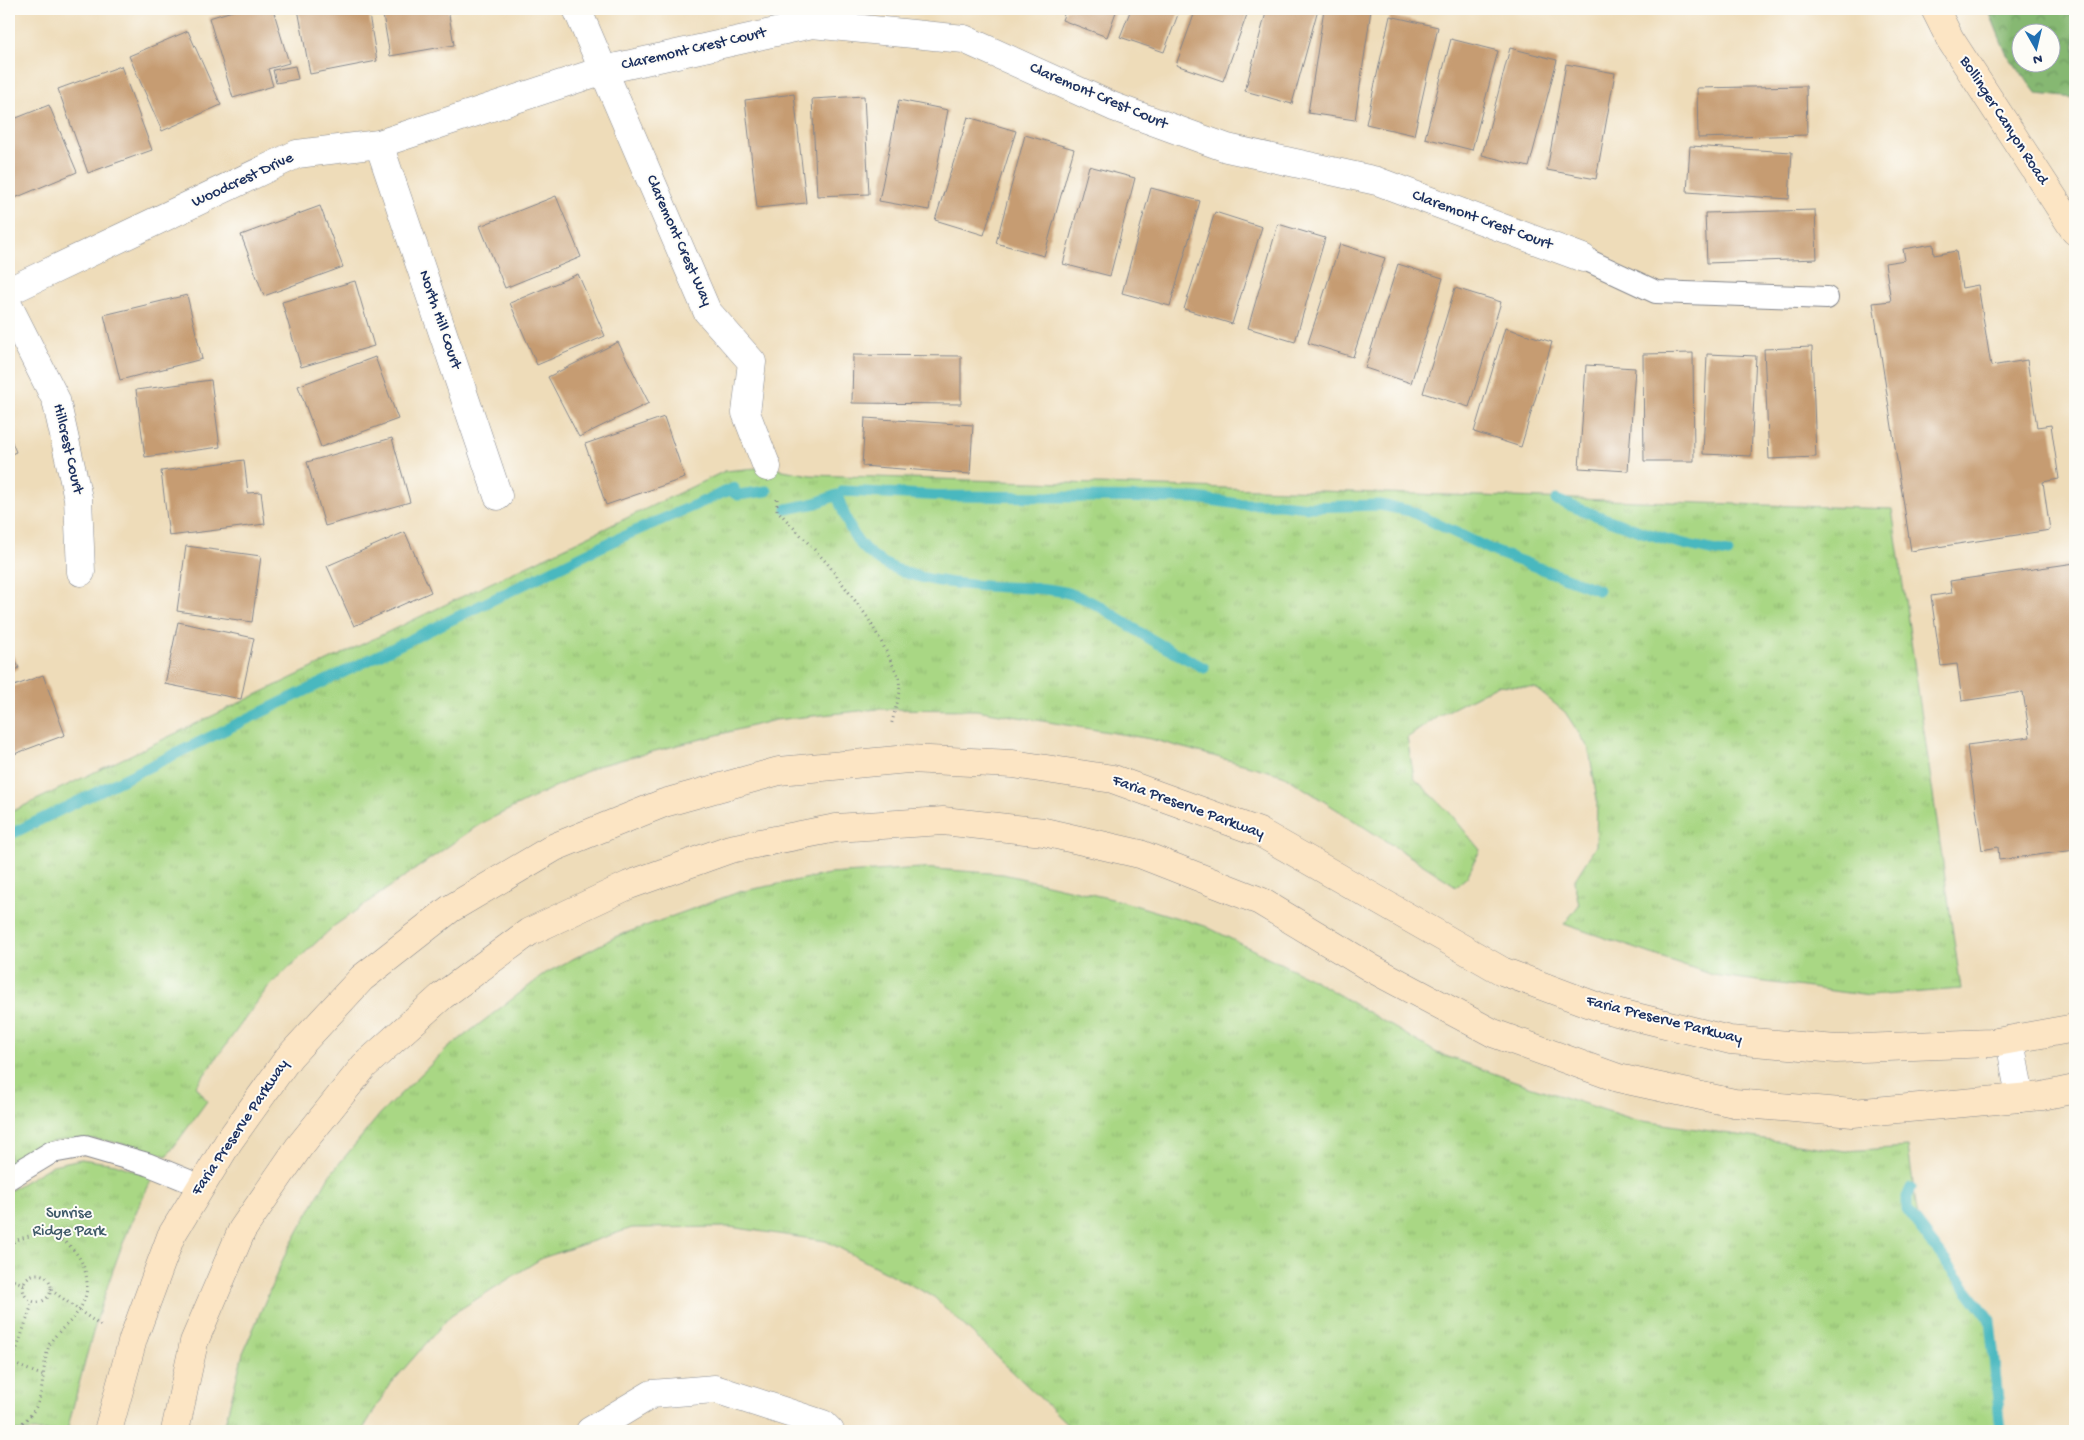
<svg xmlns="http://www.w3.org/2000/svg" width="2084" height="1440" viewBox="0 0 2084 1440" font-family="'Gochi Hand',sans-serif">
<defs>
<pattern id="grass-tufts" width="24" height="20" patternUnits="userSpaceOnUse" patternTransform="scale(1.25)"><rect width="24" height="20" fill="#a9d784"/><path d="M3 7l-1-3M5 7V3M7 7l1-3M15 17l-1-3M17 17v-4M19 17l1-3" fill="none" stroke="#91b974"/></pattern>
<pattern id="forest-crowns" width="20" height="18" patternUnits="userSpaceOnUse" patternTransform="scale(1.25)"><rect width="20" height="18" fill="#86b872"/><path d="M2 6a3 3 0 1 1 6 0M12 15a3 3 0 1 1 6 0" fill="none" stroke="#6d9661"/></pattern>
</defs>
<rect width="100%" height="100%" fill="#fdfcf7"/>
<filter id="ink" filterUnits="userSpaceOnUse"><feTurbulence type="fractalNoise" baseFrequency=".02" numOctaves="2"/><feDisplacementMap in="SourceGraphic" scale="10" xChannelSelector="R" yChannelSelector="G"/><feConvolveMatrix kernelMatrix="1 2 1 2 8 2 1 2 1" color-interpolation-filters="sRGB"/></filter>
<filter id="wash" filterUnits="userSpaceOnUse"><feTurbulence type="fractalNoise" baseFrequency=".0096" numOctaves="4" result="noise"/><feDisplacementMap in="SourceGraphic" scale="20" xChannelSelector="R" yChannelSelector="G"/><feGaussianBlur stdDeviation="1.12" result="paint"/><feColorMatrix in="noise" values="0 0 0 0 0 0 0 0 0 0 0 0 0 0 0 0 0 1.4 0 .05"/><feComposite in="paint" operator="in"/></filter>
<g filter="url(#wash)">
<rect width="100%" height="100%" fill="#eedcb9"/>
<g fill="url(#grass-tufts)" stroke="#628371">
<path d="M 767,467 L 810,475 L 1892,509 L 1961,989 L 1870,996 L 1713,975 L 1564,924 L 1579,905 L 1574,881 L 1596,846 L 1597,800 L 1589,749 L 1565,712 L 1535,688 L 1498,685 L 1440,715 L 1407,738 L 1414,778 L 1450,813 L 1480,850 L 1467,877 L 1456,886 L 1283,775 L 1151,739 L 976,710 L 878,709 L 775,720 L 597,766 L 480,824 L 334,926 L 268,987 L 196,1086 L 207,1101 L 167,1156 C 120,1143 79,1128 31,1149 C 23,1153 16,1160 9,1166 L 9,813 L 725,471 Z"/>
<path d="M 921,868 L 1003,874 L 1121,901 L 1205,926 L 1312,979 L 1437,1053 L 1529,1086 L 1636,1120 L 1845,1151 L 1908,1147 L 1919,1225 L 1989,1325 L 2000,1431 L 1075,1431 L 934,1297 L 826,1241 L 730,1227 L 632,1228 L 542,1258 L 451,1315 L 388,1387 L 362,1431 L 223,1431 L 243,1353 L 284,1257 L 329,1176 L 381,1113 L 447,1049 L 546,973 L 615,937 L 739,892 L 829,874 Z"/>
<path d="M 81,1159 L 115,1164 L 153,1177 C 111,1257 89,1344 67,1431 L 9,1431 L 9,1191 L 53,1165 Z"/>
</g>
<path fill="url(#forest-crowns)" stroke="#507468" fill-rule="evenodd" d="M 1988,9 L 2075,9 L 2075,98 L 2037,94 L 2006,53 ZM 2022,32 L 2052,32 L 2052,62 L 2022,62 Z"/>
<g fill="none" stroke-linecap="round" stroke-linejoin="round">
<g stroke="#48b8bf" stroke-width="11">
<path d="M 843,491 L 947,496 L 1196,498 L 1239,504 L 1280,504 L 1309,507 L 1380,505 L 1410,511 L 1496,552 L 1598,590"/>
<path d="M 1556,500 C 1613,522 1668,544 1728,553"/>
<path d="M 787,509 L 816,503 L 837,495 C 844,513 850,534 864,548 C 895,581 961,585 1004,587 C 1025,588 1047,587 1068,593 C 1095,600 1120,620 1144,635 C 1163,647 1184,657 1204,668"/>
<path d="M 9,835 L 615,540 L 727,491 L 734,488 L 734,493 L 738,495 L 767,491"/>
<path d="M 1911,1188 L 1907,1197 L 1907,1210 L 1990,1320 L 2001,1431"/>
</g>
</g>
<g id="blocks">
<g fill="#c69c72">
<path d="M 239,9 L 273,9 L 289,63 L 268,69 L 273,86 L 233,98 L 209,18 Z"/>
<path d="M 298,9 L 368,9 L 377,61 L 310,74 Z"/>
<path d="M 382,9 L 448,9 L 454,45 L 390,56 Z"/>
<path d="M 1066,9 L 1117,9 L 1107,37 L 1062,20 Z"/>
<path d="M 1131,9 L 1180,9 L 1164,52 L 1120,37 Z"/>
<path d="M 1196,9 L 1249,9 L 1223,81 L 1176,65 Z"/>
<path d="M 1267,9 L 1318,9 L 1292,104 L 1245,91 Z"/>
<path d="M 1324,9 L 1371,10 L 1355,120 L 1308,113 Z"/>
<path d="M 1390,16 L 1438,27 L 1414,135 L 1366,124 Z"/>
<path d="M 188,31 L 221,105 L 162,131 L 129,56 Z"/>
<path d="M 1451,39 L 1498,51 L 1472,150 L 1425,138 Z"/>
<path d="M 1510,48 L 1557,60 L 1529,167 L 1482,155 Z"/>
<path d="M 1566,64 L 1615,73 L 1596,179 L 1547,170 Z"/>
<path d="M 121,66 L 152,150 L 88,173 L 58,89 Z"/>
<path d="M 295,66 L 298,79 L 276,83 L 273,70 Z"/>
<path d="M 1806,86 L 1807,135 L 1698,138 L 1697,88 Z"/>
<path d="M 794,94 L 806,203 L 757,208 L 745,100 Z"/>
<path d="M 864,96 L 869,194 L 817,196 L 812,99 Z"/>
<path d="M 899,100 L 948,110 L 929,210 L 879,201 Z"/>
<path d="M 49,105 L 77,172 L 15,198 L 9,183 L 9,121 Z"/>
<path d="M 968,117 L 1016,131 L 984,235 L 935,220 Z"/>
<path d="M 1025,135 L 1074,149 L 1044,256 L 996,243 Z"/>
<path d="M 1690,146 L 1792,152 L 1789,199 L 1687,192 Z"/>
<path d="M 1089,166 L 1135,178 L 1110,276 L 1063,264 Z"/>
<path d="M 1151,188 L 1200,201 L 1170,306 L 1122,293 Z"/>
<path d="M 556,196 L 581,257 L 505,288 L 480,226 Z"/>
<path d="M 320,206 L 343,267 L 264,296 L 241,235 Z"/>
<path d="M 1815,210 L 1817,259 L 1707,263 L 1705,213 Z"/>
<path d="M 1215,212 L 1262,227 L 1232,324 L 1184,309 Z"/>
<path d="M 1278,224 L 1325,238 L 1295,342 L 1248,328 Z"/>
<path d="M 1340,244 L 1385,258 L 1353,357 L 1308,343 Z"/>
<path d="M 1933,244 L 1934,255 L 1956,251 L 1962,288 L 1978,285 L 1991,366 L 2027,360 L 2037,427 L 2051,425 L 2059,479 L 2043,482 L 2050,530 L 1911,551 L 1873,303 L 1891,301 L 1885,263 L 1905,260 L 1903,249 Z"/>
<path d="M 1398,264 L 1443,278 L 1411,383 L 1365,368 Z"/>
<path d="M 578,274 L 605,336 L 537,365 L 510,303 Z"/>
<path d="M 355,281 L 374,346 L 301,367 L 282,302 Z"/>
<path d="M 1455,288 L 1501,302 L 1469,407 L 1423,393 Z"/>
<path d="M 187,295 L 202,359 L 120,380 L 104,315 Z"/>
<path d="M 1505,328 L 1552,342 L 1521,447 L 1474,432 Z"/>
<path d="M 618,342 L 649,403 L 579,437 L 548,377 Z"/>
<path d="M 1812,347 L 1816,457 L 1769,459 L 1764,349 Z"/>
<path d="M 1693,353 L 1694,461 L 1644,461 L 1643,354 Z"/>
<path d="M 1707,354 L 1756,356 L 1751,456 L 1703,454 Z"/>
<path d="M 853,355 L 961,356 L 961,404 L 852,403 Z"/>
<path d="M 375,357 L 398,419 L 321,447 L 298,386 Z"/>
<path d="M 1586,365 L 1635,368 L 1628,471 L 1579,468 Z"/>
<path d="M 211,380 L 220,447 L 145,457 L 136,390 Z"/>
<path d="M 664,417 L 685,478 L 606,505 L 585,444 Z"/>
<path d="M 865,418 L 973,425 L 970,474 L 862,466 Z"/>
<path d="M 9,435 L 16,452 L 9,455 Z"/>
<path d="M 392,438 L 410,502 L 325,526 L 307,462 Z"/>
<path d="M 244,460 L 248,493 L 261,492 L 265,524 L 169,536 L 161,471 Z"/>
<path d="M 405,532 L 431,592 L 354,626 L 327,566 Z"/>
<path d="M 186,546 L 261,556 L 252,622 L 177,611 Z"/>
<path d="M 2075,563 L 2075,850 L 1999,860 L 1998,847 L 1982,850 L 1967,745 L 2030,737 L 2023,692 L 1962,701 L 1957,664 L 1941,666 L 1931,596 L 1952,593 L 1950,581 Z"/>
<path d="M 178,622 L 254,638 L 241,699 L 165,684 Z"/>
<path d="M 9,647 L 19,668 L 9,673 Z"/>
<path d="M 43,675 L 65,735 L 9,756 L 9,688 Z"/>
<path d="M 2075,1283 L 2075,1295 L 2071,1284 Z"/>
</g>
</g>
</g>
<g filter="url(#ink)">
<use href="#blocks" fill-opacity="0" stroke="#84868c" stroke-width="1"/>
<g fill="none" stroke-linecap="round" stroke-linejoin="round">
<g stroke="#84868c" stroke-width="24">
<g id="lane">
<path d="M 1583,258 L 1656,292 L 1827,298"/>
<path d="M 9,1178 L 52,1152 L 85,1146 L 147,1164 L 201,1186"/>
</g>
</g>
<g stroke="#84868c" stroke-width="29">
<g id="street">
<path d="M 577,9 L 707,311 L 752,362 L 746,413 L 767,467"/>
<path d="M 379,144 L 498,496"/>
<path d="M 9,291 L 297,154 L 379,144 L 604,70 L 812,24 L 964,39 L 1114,107 L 1227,148 L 1377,181 L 1583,258"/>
<path d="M 9,307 L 56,400 L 78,498 L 81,572"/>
<path d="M 2010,1040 L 2020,1098"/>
<path d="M 590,1431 L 652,1394 L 715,1389 L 823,1424 L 830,1431"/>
</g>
</g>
<g stroke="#84868c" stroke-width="29">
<g id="secondary">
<path d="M 1935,9 L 1950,39 L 2075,231"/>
<path d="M 108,1431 L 133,1339 L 171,1236 L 229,1141 L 289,1057 L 362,978 L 450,909 L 555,847 L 664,803 L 779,771 L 908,759 L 1013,764 L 1113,779 L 1259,832 L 1502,971 L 1604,1009 L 1730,1040 L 1836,1049 L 1991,1043 L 2075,1028"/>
<path d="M 175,1431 L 194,1342 L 242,1230 L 299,1147 L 364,1066 L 442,996 L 529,932 L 629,885 L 730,849 L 836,828 L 943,821 L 1044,832 L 1140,854 L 1260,901 L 1371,968 L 1493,1033 L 1618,1078 L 1734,1103 L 1853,1113 L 2042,1096 L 2075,1089"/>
</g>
</g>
<g stroke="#84868c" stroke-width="3" stroke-dasharray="1 4" stroke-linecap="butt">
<path d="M 777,499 L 777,510 L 827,563 L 868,618 L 883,645 L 899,678 L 900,692 L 891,726"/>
<path d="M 9,1244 C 26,1235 45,1230 63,1241 C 74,1248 82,1259 85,1271 C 92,1295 80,1313 63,1328 C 58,1333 51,1339 49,1346 C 37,1382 52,1409 9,1431"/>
<circle cx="37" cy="1288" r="14"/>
<path d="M 9,1279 L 24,1284"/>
<path d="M 51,1290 L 101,1326"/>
<path d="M 9,1362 L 44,1376"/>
<path d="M 9,1372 L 33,1301"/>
</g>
<use href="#lane" stroke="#fff" stroke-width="22"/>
<use href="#street" stroke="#fff" stroke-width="28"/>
<use href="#secondary" stroke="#fce5c4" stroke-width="28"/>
</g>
</g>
<g text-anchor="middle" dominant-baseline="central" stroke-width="4" stroke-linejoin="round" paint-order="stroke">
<g font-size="16" fill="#1b2f5e" stroke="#fdfcf7">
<text transform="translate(694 50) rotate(-13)">Claremont Crest Court</text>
<text transform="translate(1098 97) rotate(23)">Claremont Crest Court</text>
<text transform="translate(2003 121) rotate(57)">Bollinger Canyon Road</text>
<text transform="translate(243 181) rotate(-25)">Woodcrest Drive</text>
<text transform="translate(1482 221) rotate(20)">Claremont Crest Court</text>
<text transform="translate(678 241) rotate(66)">Claremont Crest Way</text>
<text transform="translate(439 320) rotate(71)">North Hill Court</text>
<text transform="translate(67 449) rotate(77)">Hillcrest Court</text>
<text transform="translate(1188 808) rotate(20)">Faria Preserve Parkway</text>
<text transform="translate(1664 1021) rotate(14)">Faria Preserve Parkway</text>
<text transform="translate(241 1128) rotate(-56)">Faria Preserve Parkway</text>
</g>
<g font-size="16" fill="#3e5968" stroke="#fdfcf7">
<text x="69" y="1214">Sunrise<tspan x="69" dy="18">Ridge Park</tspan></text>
</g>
</g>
<rect width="2084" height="1440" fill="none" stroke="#fdfcf7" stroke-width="30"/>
<g transform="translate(2036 48) rotate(172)"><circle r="24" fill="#fdfcf7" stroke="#a3aaba"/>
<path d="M0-4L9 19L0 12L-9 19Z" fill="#1f6fb2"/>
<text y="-8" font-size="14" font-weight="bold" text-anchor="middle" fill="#1b2f5e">N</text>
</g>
</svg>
